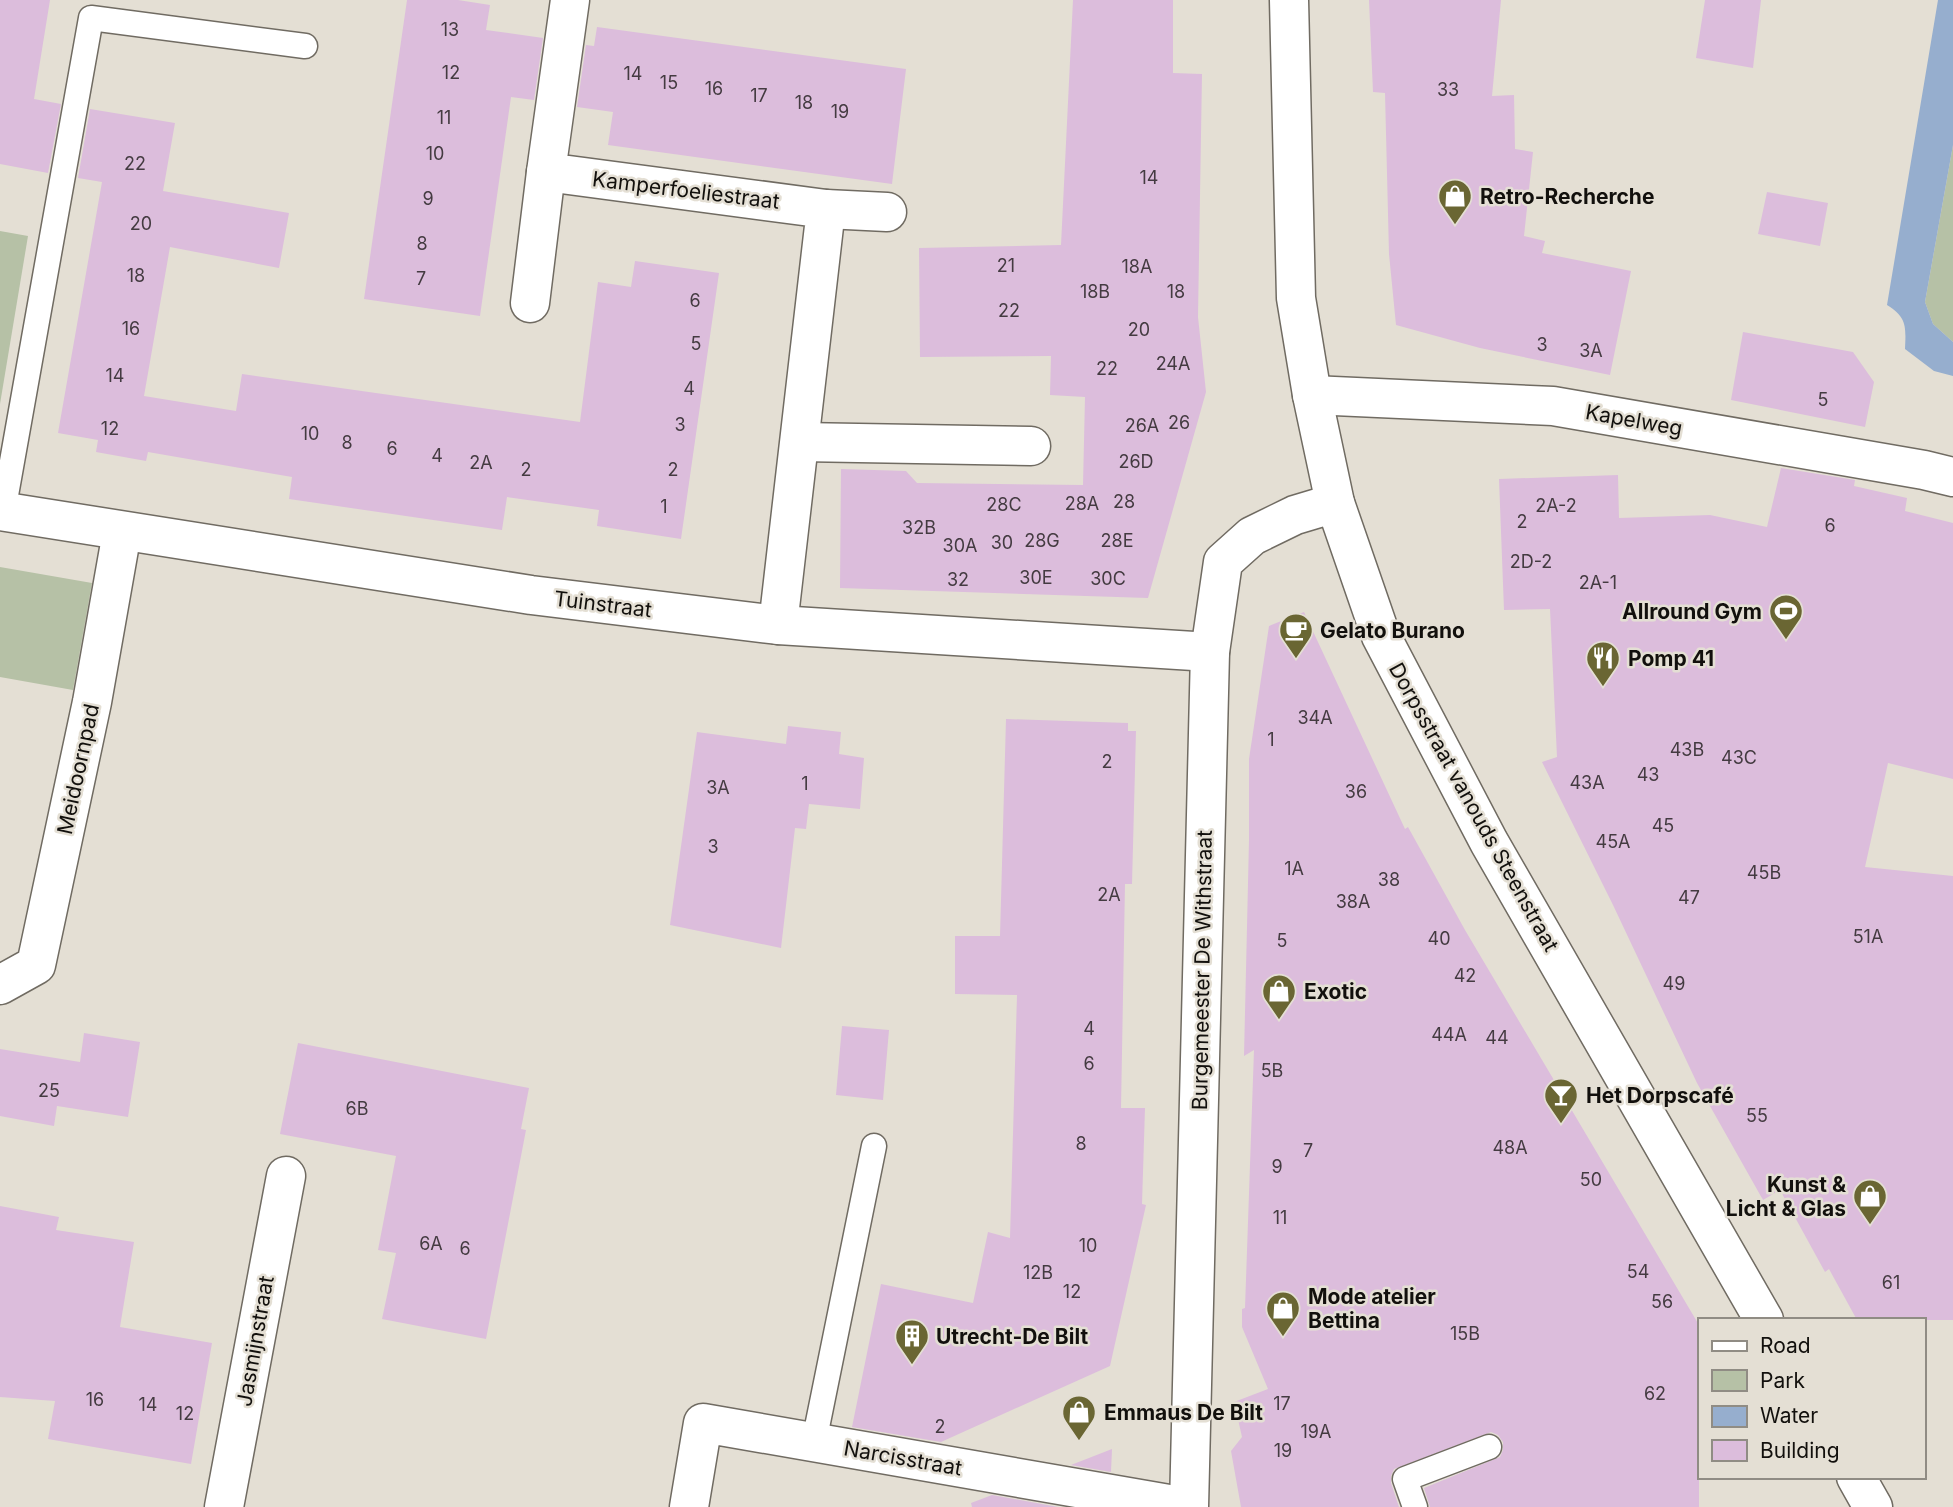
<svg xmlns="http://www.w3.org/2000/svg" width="1953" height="1507" viewBox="0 0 1953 1507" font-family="Inter,sans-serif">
<rect width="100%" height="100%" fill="#e4dfd4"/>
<g fill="#b6c1a6">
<path d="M 1953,145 L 1953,342 L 1933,324 L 1925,302 Z"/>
<path d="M 0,231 L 28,236 L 0,404 Z"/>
<path d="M 0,567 L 92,583 L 73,690 L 0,677 Z"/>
</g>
<path fill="#96aece" d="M 1938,0 L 1953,0 L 1953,145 L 1925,302 L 1933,324 L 1953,342 L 1953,376 L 1934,371 L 1905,349 C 1906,327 1907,317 1887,305 Z"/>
<g fill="#dcbddc">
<path d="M 0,0 L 50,0 L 34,99 L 61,104 L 48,173 L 0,164 Z"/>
<path d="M 407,0 L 458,0 L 490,5 L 486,30 L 543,38 L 534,100 L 511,97 L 480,316 L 364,299 Z"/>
<path d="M 1073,0 L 1173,0 L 1173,73 L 1202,74 L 1198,317 L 1206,392 L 1148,598 L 840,588 L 841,469 L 906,471 L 917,483 L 1083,485 L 1085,397 L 1050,395 L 1051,356 L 920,357 L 919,248 L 1061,245 Z"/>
<path d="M 1369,0 L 1501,0 L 1492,96 L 1514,95 L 1515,149 L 1533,152 L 1524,236 L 1545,241 L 1542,253 L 1631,271 L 1610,375 L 1480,348 L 1396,325 L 1389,254 L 1385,93 L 1373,92 Z"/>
<path d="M 1705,0 L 1761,0 L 1753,68 L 1696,58 Z"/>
<path d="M 597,27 L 906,69 L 892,184 L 608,145 L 613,112 L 577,107 L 586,45 L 594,46 Z"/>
<path d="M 90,109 L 175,123 L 163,191 L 289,213 L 279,268 L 170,247 L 144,396 L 236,411 L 242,374 L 580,422 L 598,282 L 631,287 L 635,261 L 719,273 L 681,539 L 597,526 L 599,510 L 507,497 L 502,530 L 289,499 L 292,477 L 148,452 L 146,461 L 96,452 L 98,440 L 58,433 L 102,182 L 78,178 Z"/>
<path d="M 1767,192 L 1828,203 L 1820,246 L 1758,234 Z"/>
<path d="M 1743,332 L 1853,352 L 1874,382 L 1865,427 L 1731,400 Z"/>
<path d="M 1781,468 L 1855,480 L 1854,486 L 1907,498 L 1905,511 L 1953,523 L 1953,779 L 1888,763 L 1865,867 L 1953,876 L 1953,1320 L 1857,1320 L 1829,1269 L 1825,1272 L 1780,1190 L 1763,1200 L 1697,1083 L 1613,905 L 1542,762 L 1557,757 L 1550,609 L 1504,610 L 1499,479 L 1618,475 L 1619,518 L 1710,515 L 1767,527 Z"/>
<path d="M 1304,612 L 1405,829 L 1408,827 L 1465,930 L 1699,1325 L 1699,1507 L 1430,1507 L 1424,1488 L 1500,1457 L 1503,1450 L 1503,1442 L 1498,1435 L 1491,1432 L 1394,1469 L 1391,1476 L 1391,1483 L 1399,1507 L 1241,1507 L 1231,1451 L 1242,1437 L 1234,1402 L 1268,1389 L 1242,1327 L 1242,1309 L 1245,1308 L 1254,1050 L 1244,1056 L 1249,840 L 1249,759 L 1269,626 Z"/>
<path d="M 1006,719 L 1128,723 L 1128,731 L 1136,731 L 1132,884 L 1125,884 L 1121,1108 L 1145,1108 L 1142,1204 L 1146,1205 L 1110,1366 L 941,1442 L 852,1427 L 881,1284 L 973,1303 L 988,1232 L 1010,1238 L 1017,995 L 955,994 L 955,936 L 1000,936 Z"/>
<path d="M 788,726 L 841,732 L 839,754 L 864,758 L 860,809 L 809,804 L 806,829 L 795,828 L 781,948 L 670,925 L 697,732 L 786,744 Z"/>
<path d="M 842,1026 L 889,1030 L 883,1100 L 836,1095 Z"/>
<path d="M 84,1033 L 140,1042 L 128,1117 L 57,1106 L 54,1126 L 0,1116 L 0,1049 L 80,1062 Z"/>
<path d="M 298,1043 L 529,1088 L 521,1129 L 526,1130 L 486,1339 L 382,1319 L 396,1253 L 378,1250 L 396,1156 L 280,1134 Z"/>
<path d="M 0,1206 L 59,1217 L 56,1230 L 134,1242 L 120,1327 L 212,1343 L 191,1464 L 48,1439 L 55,1401 L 0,1397 Z"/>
<path d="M 1112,1449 L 1111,1472 L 1071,1465 Z"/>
<path d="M 992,1495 L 1058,1507 L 972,1507 L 971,1503 Z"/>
</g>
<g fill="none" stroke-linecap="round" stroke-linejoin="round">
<g stroke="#706b62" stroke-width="27">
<g id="lane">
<path d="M 3,512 L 91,18 L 305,46"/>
<path d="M 814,1442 L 874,1146"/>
<path d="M 1415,1507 L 1405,1479 L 1489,1447"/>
</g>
</g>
<g stroke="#706b62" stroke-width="41">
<g id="street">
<path d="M 570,0 L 546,172 L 826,209 L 778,625"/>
<path d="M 1289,0 L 1296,298 L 1312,395 L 1335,503 L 1381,636 L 1489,842 L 1764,1320"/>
<path d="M 826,209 L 887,212"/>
<path d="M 530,303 L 546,172"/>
<path d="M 1312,395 L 1553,406 L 1924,470 L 1953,477"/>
<path d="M 800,442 L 1031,446"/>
<path d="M 0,511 L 531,595 L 778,625 L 1210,652"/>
<path d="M 0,985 L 36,965 L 92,702 L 122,532"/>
<path d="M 1856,1477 L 1873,1507"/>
<path d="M 224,1507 L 286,1176"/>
<path d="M 689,1507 L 703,1423 L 1186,1507"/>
<path d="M 1189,1507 L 1210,652 L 1223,562 L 1252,536 L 1295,515 L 1335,503"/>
</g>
</g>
<use href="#lane" stroke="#fff" stroke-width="24"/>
<use href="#street" stroke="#fff" stroke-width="38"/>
</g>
<defs>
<g id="shop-pin" transform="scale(1.75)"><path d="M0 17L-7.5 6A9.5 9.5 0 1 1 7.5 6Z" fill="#6a6633" stroke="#e4dfd4"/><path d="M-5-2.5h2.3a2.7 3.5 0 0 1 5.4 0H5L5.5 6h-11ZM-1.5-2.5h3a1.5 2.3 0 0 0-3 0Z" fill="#fff"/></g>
<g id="stadium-pin" transform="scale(1.75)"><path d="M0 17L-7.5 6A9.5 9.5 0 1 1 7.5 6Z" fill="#6a6633" stroke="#e4dfd4"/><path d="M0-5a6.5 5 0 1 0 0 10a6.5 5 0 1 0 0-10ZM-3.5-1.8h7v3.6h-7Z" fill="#fff"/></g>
<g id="cafe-pin" transform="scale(1.75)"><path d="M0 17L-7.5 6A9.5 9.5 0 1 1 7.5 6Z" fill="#6a6633" stroke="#e4dfd4"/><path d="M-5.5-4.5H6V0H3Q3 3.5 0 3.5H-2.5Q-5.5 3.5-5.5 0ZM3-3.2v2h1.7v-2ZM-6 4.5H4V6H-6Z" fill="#fff"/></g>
<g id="restaurant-pin" transform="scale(1.75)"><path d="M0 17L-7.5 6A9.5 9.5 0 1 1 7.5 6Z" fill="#6a6633" stroke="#e4dfd4"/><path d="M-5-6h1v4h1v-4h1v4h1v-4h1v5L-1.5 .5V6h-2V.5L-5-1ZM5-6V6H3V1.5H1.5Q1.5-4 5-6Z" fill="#fff"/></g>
<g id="bar-pin" transform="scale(1.75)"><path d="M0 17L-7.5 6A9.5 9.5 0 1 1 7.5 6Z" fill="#6a6633" stroke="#e4dfd4"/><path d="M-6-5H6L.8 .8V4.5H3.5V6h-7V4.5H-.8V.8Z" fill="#fff"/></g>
<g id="building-pin" transform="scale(1.75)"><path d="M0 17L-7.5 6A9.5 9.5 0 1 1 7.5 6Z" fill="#6a6633" stroke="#e4dfd4"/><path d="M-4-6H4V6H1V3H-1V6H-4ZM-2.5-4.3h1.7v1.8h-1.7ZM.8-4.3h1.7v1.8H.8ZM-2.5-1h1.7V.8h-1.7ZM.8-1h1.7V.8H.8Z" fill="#fff"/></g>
</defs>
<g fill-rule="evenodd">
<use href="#shop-pin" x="1455" y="196"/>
<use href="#stadium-pin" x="1786" y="611"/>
<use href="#cafe-pin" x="1296" y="630"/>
<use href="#restaurant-pin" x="1603" y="658"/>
<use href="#shop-pin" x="1279" y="991"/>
<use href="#bar-pin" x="1561" y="1095"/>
<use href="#shop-pin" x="1870" y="1196"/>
<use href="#shop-pin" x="1283" y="1308"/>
<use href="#building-pin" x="912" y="1336"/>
<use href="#shop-pin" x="1079" y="1412"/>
</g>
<g text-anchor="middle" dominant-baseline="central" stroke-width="5" stroke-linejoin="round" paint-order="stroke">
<g font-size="18" fill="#443b41">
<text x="450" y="29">13</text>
<text x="451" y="72">12</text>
<text x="633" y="73">14</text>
<text x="669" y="82">15</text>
<text x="714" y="88">16</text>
<text x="1448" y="89">33</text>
<text x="759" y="95">17</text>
<text x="804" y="102">18</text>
<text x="840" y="111">19</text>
<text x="444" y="117">11</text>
<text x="435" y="153">10</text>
<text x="135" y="163">22</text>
<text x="1149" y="177">14</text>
<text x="428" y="198">9</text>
<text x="141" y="223">20</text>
<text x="422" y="243">8</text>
<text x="1006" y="265">21</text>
<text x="1137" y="266">18A</text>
<text x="136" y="275">18</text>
<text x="421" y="278">7</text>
<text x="1095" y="291">18B</text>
<text x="1176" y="291">18</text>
<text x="695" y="300">6</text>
<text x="1009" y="310">22</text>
<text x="131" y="328">16</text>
<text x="1139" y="329">20</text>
<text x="696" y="343">5</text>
<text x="1542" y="344">3</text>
<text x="1591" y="350">3A</text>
<text x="1173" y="363">24A</text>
<text x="1107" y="368">22</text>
<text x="115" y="375">14</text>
<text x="689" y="388">4</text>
<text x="1823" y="399">5</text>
<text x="1179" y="422">26</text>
<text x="680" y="424">3</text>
<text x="1142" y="425">26A</text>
<text x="110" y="428">12</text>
<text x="310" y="433">10</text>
<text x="347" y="442">8</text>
<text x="392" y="448">6</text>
<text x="437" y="455">4</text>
<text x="1136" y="461">26D</text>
<text x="481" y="462">2A</text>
<text x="526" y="469">2</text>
<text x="673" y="469">2</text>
<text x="1124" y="501">28</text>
<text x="1082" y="503">28A</text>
<text x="1004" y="504">28C</text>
<text x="1556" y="505">2A-2</text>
<text x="664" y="506">1</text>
<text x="1522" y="521">2</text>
<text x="1830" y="525">6</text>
<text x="919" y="527">32B</text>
<text x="1042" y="540">28G</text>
<text x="1117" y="540">28E</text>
<text x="1002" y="542">30</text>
<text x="960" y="545">30A</text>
<text x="1531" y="561">2D-2</text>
<text x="1036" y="577">30E</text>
<text x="1108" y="578">30C</text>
<text x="958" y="579">32</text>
<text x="1598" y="582">2A-1</text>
<text x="1315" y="717">34A</text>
<text x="1271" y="739">1</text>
<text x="1687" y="749">43B</text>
<text x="1739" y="757">43C</text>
<text x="1107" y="761">2</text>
<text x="1648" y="774">43</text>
<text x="1587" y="782">43A</text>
<text x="805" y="783">1</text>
<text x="718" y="787">3A</text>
<text x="1356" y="791">36</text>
<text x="1663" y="825">45</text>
<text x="1613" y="841">45A</text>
<text x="713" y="846">3</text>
<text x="1294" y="868">1A</text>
<text x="1764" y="872">45B</text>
<text x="1389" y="879">38</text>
<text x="1109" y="894">2A</text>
<text x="1689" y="897">47</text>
<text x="1353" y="901">38A</text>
<text x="1868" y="936">51A</text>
<text x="1439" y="938">40</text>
<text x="1282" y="940">5</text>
<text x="1465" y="975">42</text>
<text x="1674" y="983">49</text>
<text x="1089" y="1028">4</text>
<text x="1449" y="1034">44A</text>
<text x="1497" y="1037">44</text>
<text x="1089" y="1063">6</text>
<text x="1272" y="1070">5B</text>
<text x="49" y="1090">25</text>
<text x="357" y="1108">6B</text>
<text x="1757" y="1115">55</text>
<text x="1081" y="1143">8</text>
<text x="1510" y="1147">48A</text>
<text x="1308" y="1150">7</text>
<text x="1277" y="1166">9</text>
<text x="1591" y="1179">50</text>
<text x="1280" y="1217">11</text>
<text x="431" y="1243">6A</text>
<text x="1088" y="1245">10</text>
<text x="465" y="1248">6</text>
<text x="1638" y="1271">54</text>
<text x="1038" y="1272">12B</text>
<text x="1891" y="1282">61</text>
<text x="1072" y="1291">12</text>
<text x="1662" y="1301">56</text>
<text x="1465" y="1333">15B</text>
<text x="1655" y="1393">62</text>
<text x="95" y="1399">16</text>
<text x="1282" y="1403">17</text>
<text x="148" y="1404">14</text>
<text x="185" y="1413">12</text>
<text x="940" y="1426">2</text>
<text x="1316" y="1431">19A</text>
<text x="1283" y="1450">19</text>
</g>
<g font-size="21" fill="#12100d" stroke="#e4dfd4">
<text transform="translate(686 190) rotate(7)">Kamperfoeliestraat</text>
<text transform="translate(1634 420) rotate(10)">Kapelweg</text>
<text transform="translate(603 604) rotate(7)">Tuinstraat</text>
<text transform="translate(78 769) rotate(-78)">Meidoornpad</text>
<text transform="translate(1474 807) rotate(61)">Dorpsstraat vanouds Steenstraat</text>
<text transform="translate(1202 970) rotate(-89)">Burgemeester De Withstraat</text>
<text transform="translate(255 1341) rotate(-80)">Jasmijnstraat</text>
<text transform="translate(903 1458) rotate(10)">Narcisstraat</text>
</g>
<g font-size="21" font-weight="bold" fill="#12100d" stroke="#e4dfd4" text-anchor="start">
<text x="1480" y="196">Retro-Recherche</text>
<text x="1762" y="611" text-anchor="end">Allround Gym</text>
<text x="1320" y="630">Gelato Burano</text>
<text x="1628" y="658">Pomp 41</text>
<text x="1304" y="991">Exotic</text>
<text x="1586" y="1095">Het Dorpscafé</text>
<text x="1846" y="1184" text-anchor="end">Kunst &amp;<tspan x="1846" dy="24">Licht &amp; Glas</tspan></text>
<text x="1308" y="1296">Mode atelier<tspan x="1308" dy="24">Bettina</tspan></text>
<text x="936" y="1336">Utrecht-De Bilt</text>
<text x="1104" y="1412">Emmaus De Bilt</text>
</g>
</g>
<rect x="1698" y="1318" width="228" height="161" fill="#e4dfd4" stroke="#908c84" stroke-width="2"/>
<rect x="1712" y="1341" width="35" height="10" fill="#ffffff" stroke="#908c84" stroke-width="2"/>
<text x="1760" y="1353" font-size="21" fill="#12100d">Road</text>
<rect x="1712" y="1370" width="35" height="21" fill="#b6c1a6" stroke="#908c84" stroke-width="2"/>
<text x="1760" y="1388" font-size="21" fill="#12100d">Park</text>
<rect x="1712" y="1406" width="35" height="21" fill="#96aece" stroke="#908c84" stroke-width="2"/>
<text x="1760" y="1423" font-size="21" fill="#12100d">Water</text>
<rect x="1712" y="1440" width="35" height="21" fill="#dcbddc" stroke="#908c84" stroke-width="2"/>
<text x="1760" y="1458" font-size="21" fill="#12100d">Building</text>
</svg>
